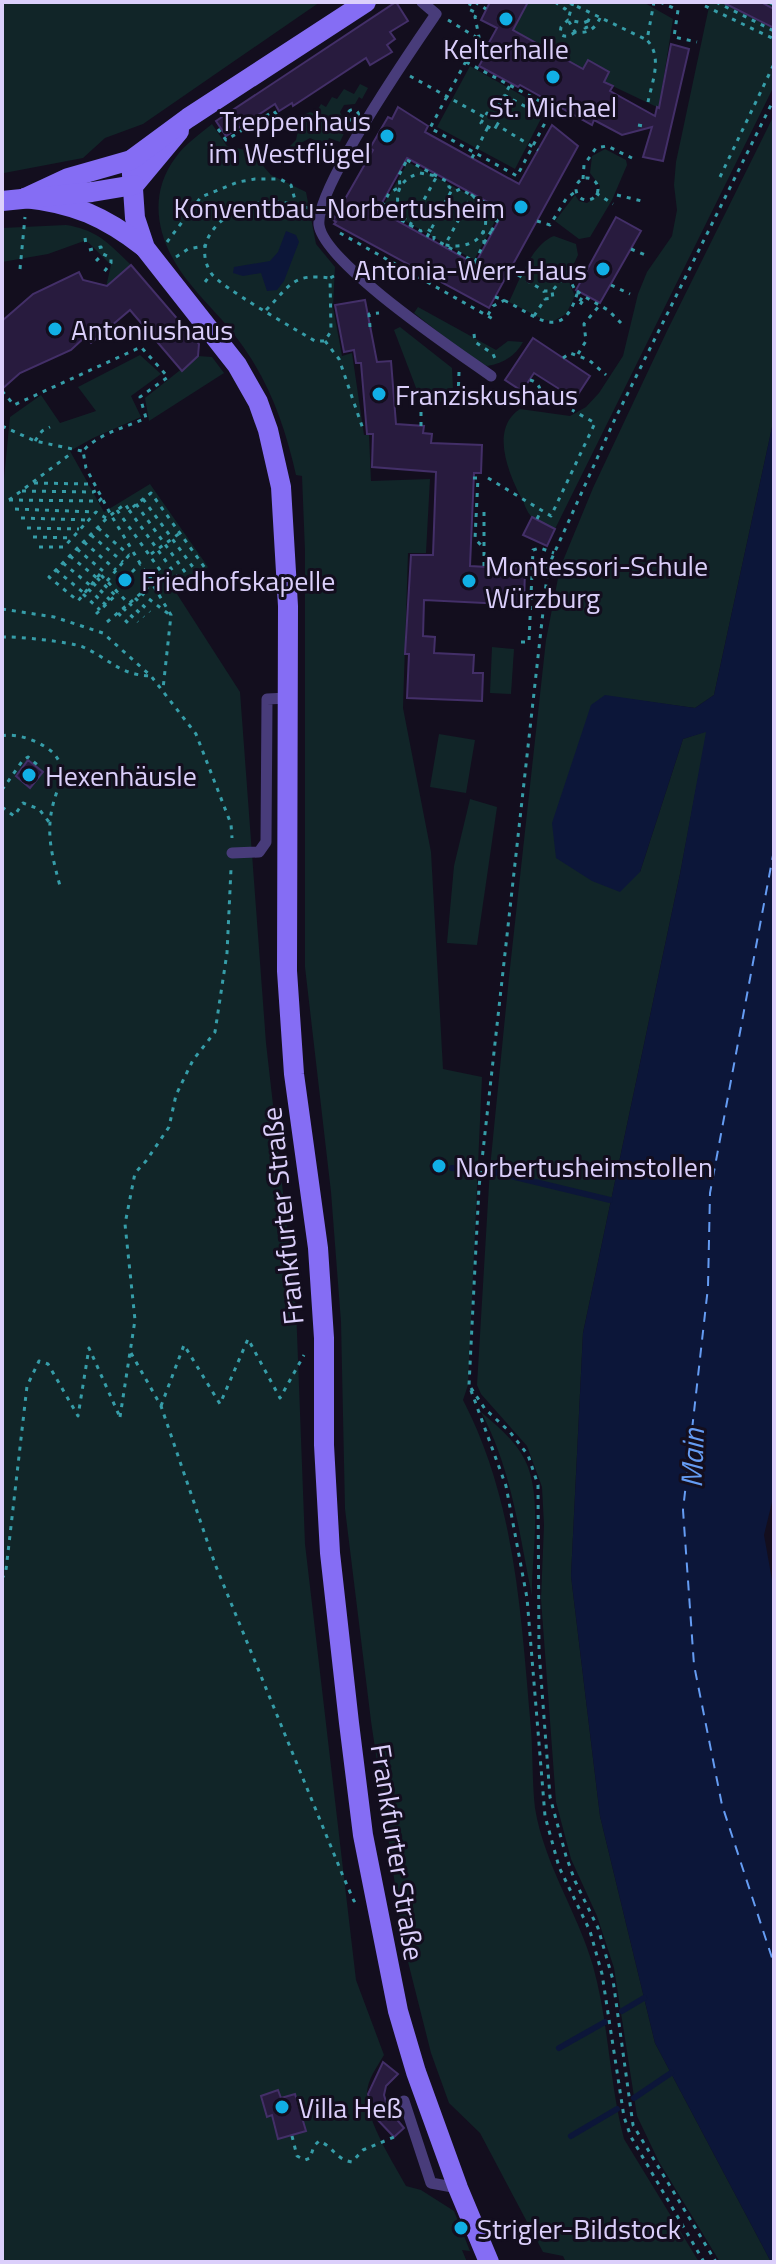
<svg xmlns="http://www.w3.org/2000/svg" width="776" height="2264" viewBox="0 0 776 2264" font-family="'Titillium Web',sans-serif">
<rect width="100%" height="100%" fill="#130e1e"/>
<g fill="#112528">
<path d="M 2,2 L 320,2 L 143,124 L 105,138 L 83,158 L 4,173 L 2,178 Z"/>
<path d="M 528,2 L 643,2 L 673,19 L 659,108 L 604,82 L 588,61 L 583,69 L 513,30 Z"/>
<path d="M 710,2 L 774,2 L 774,86 L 555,529 C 549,525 538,522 532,517 C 528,514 525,506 523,501 C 509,475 489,429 520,409 L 570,416 L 586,407 L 599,393 L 623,356 L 638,294 L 647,272 L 672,236 L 677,210 L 674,185 L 676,162 Z"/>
<path d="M 470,66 L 546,109 L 515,169 L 437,127 Z"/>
<path d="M 360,84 L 368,88 L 362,99 L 359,97 L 355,104 L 344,105 L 340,112 L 345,123 L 343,129 L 345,131 L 340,142 L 329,138 L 322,156 L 314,153 L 317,141 L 310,138 L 301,143 L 296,158 L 289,147 L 296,140 L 301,116 L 310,112 L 315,114 L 321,104 L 326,107 L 332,97 L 337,99 L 344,89 L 354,94 Z"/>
<path d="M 774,115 L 774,418 L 714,695 L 695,708 L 606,696 L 640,872 L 683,739 L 707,731 L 680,874 L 583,1333 L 571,1576 L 600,1816 L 655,2043 L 771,2262 L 720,2262 L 659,2162 L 637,2116 L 614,1968 L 597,1916 L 571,1859 L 556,1802 L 541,1599 L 544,1525 L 542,1487 L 527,1446 L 481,1394 L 477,1385 L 490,1168 L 509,977 L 546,640 L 560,568 L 593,488 L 667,331 Z"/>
<path d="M 212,124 L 227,146 L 250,151 L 271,175 L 306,192 L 316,244 L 335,267 L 333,307 L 342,356 L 352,353 L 364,435 L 369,435 L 371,481 L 430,479 L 426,553 L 408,553 L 403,708 L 431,852 L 443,1069 L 482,1077 L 468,1385 L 463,1400 C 516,1502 521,1617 531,1729 C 533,1755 532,1782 535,1808 C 544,1864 578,1913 593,1966 C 609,2023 609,2082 624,2139 L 699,2262 L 566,2262 L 563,2256 L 543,2252 L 480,2133 L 449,2103 L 431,2053 L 404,1946 L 371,1721 L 345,1509 L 341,1322 L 331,1192 L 305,967 L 305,551 L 302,476 L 296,475 C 285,426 269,381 239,341 C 225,321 206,304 191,285 C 160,248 144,199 176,157 C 185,144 200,134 212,124 Z"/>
<path d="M 605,149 L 626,160 L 627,165 L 612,200 L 590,237 L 579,239 L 555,221 L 575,195 L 579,201 L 587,203 L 596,197 L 600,186 L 590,173 L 592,156 Z"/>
<path d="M 408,162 L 500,212 L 474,260 L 382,208 Z"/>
<path d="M 66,225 C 98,230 109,244 131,265 L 106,287 L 111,265 L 89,243 L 84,241 L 48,254 L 2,262 L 2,228 Z"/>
<path d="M 554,236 L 576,244 L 578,255 L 569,274 L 570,285 L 575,296 L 566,314 L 554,321 L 544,320 L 509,302 C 519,281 532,244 554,236 Z"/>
<path d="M 418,307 L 496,350 L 508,341 L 523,342 C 515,356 503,364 487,366 L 470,357 L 414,313 Z"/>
<path d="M 400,327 L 452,368 L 453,389 L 441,402 L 418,393 L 394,330 Z"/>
<path d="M 140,355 L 161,374 L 131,396 L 141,417 L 93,438 L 70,451 L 104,512 L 150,484 L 208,567 L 177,594 L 240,692 L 266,1043 L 296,1307 L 305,1544 L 356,1980 L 384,2055 C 377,2067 367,2080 367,2094 C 365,2119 394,2164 406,2186 L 421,2190 L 454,2211 L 470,2251 L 462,2250 L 467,2262 L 2,2262 L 2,499 L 10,417 L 41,395 L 60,423 L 96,411 L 78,387 Z"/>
<path d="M 198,356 L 212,357 L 224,373 L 149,421 L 145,398 Z"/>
<path d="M 492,647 L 514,649 L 511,694 L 490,693 Z"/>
<path d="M 439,734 L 475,740 L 466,793 L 430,787 Z"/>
<path d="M 470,799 L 497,807 L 477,945 L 447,943 L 454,866 Z"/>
<path d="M 481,1412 C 495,1424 511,1437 521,1453 C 545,1489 531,1554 532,1596 C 519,1533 512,1470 481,1412 Z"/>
</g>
<g fill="#0c1639">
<path d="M 286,231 L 296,235 L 299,242 L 284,281 L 277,290 L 267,291 L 261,273 L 243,276 L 233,273 L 234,267 L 270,261 L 278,252 Z"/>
<path d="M 774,418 L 774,1494 L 764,1535 L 774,1591 L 774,2262 L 771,2262 L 655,2043 L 600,1816 L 571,1576 L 583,1333 L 680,874 L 706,732 L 683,739 L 640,872 L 620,892 L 592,881 L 556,858 L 552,823 L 591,705 L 605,695 L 695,708 L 714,695 Z"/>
</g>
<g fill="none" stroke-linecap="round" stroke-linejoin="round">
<g stroke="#0c1639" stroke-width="6">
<path d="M 452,1168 L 471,1170"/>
<path d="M 490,1171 L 610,1200"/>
<path d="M 622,2011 L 644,1998"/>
<path d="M 559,2048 L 605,2022"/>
<path d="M 634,2098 L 671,2073"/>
<path d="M 571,2136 L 617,2109"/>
</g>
<path stroke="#659cf3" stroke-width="2" stroke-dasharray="10 8" stroke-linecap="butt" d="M 774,850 L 710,1193 L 708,1287 L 683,1510 L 694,1665 L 722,1805 L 774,1964"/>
</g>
<g fill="#281b3e" stroke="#432f68" stroke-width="2" fill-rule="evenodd">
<path d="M 396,2 L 408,21 L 390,32 L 395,39 L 387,45 L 392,52 L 370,65 L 366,58 L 293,106 L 292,103 L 279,111 L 275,104 L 226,136 L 216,121 Z"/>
<path d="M 490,2 L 528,2 L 513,30 L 583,69 L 588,60 L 609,72 L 604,82 L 613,86 L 610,91 L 655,116 L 657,107 L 659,108 L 671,44 L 689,49 L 663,161 L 643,157 L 652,127 L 622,135 L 594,120 L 592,125 L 520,85 L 518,87 L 479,66 L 483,59 L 481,57 L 497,28 L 481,20 Z"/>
<path d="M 722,2 L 761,2 L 774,9 L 774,28 Z"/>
<path d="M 398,107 L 428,126 L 425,132 L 519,184 L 552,125 L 578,146 L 489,308 L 334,224 L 336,222 L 333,220 L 373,150 L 370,148 L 388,117 L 392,119 ZM 407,158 L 504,211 L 475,264 L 378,210 Z"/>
<path d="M 616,217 L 641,231 L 600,303 L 576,290 Z"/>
<path d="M 131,265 L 199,344 L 198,356 L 182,371 L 130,310 L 91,343 L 85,337 L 71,350 L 20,373 L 2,389 L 2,321 L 33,294 L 79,272 L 83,280 L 107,286 Z"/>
<path d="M 365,300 L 377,362 L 391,361 L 396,424 L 424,426 L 423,433 L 432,434 L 431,443 L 482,445 L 481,473 L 474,473 L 470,566 L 525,569 L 524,605 L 424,600 L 423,636 L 435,637 L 434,653 L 474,655 L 473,673 L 483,673 L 482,701 L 407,698 L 409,654 L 405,654 L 411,555 L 433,555 L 436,472 L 372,467 L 373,434 L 367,434 L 361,363 L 356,363 L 354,350 L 344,352 L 335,305 Z"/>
<path d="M 533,338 L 590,376 L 575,399 L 534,373 L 522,391 L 505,380 Z"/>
<path d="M 532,517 L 555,529 L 547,546 L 523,535 Z"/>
<path d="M 28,760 L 43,772 L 30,788 L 16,776 Z"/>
<path d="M 383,2062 L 398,2074 L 386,2086 L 384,2095 L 388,2109 L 404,2128 L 394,2137 L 374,2116 L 368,2094 Z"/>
<path d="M 278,2090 L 281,2098 L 295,2094 L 306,2131 L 278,2139 L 272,2115 L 267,2117 L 261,2096 Z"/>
</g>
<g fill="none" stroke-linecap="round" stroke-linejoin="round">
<g stroke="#369da8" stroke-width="3" stroke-dasharray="4 6" stroke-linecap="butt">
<path d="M 471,2 L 468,9 L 477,13 L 475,17 L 479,37 L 430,128 L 517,176 L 546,121"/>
<path d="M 475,2 L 486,9"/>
<path d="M 555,2 L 565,9 L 569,2"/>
<path d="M 568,2 L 647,40"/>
<path d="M 573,2 L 568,20 L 575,32 C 588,34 595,29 600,18"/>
<path d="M 660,2 L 678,10 L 674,37 L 697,42"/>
<path d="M 716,2 L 774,31"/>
<path d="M 769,2 L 774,5"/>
<path d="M 705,6 L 774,39"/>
<path d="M 448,20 L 489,45"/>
<path d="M 588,21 L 583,23 L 585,28 L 590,26 L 588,21 L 592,14"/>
<path d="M 575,32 C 570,36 566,38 560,34 L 561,27 L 568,20 L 583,23"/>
<path d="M 466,62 L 547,105"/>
<path d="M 410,76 L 484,117"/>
<path d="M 504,95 L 543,116"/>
<path d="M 648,102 C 652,82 663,57 647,40 L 654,2"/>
<circle cx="353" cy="115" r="5.5"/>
<path d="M 493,116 L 510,85"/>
<path d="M 497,125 L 494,130 L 481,123 L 487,113 L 500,120 L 497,125 L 538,150"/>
<path d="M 638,125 L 644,126"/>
<path d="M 218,129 L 226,140 L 274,111 L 283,125"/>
<path d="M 472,158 L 488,127"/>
<path d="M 407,160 L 448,182 L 449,187 L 456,191 L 460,189 L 502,212 L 492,230 L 483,232 L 484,243 L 475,262 L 434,239 L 434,233 L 427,229 L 421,231 L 381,209 L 389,193 L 400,187 L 399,175 Z"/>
<path d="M 420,173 L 437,176 L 410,225 C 392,207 392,181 420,173 Z"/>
<path d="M 720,177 L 774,64"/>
<circle cx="587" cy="189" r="11"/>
<path d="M 583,179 L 584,165 L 596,148 L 607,146 L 632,158"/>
<path d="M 596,193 L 613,204"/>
<path d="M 472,195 C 500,221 482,252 445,245 Z"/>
<path d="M 617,195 L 642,201"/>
<path d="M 444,204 L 452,190"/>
<path d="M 308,208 C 295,204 279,201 265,202 C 233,205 188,236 211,273 C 220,287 295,329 315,341 L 325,341 L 331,331 L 330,278 L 336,275"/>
<path d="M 537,221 L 550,225 L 566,199 L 576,191"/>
<path d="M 340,233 L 493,319"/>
<path d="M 427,237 L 438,216 L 435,207 L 444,204 L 447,213 L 438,216"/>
<path d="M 85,238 L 86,245"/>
<path d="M 167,242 L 201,197 L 238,182 L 255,179 L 280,179 L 291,185 L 296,204"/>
<path d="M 484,243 L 492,230"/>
<path d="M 631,249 L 648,256"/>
<path d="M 89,250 L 101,247 L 103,254 L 111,258 L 111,263 L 103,273"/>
<path d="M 176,257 L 188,249 L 205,246"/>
<path d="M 96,261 L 103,254"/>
<path d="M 20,269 L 25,217"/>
<path d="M 518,275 L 544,291 L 552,291 L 553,298 L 545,299 L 544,291"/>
<path d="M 205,282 L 211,274"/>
<path d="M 611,285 L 630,294"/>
<path d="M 577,291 L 583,296 L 578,304 L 580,305 L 585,297 L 608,310 L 621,323"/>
<path d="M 495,297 C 529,307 560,350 577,294 L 572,284 L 572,278 L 563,278 L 552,291"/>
<path d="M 266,310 C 291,285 292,273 330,278"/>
<path d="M 488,315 L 493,306 L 505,300"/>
<path d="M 534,316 L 545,299"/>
<path d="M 370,327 L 369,314 L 379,313"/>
<path d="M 474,334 L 475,342 L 493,354 L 496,361"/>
<path d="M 325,341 L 339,359 L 364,432"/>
<path d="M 578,354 L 586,341 L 584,324 L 599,306"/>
<path d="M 563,358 L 570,353 L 589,360 L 606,375"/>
<path d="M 459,372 L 458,399 L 492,399"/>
<path d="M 530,380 C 542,383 541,394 541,404"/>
<path d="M 2,391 L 14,405 L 141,347 L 168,377 L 140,397 L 146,418 C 125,428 99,433 83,451 L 86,468 L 111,515 L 171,615 L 163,689"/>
<path d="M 2,426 L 35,441 L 82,451"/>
<path d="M 421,426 L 421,408"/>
<path d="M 35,441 L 42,431 L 50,427"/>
<path d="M 473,478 L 478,478 L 475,539 L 483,547"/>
<path d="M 488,478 L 551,516 L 595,423 L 572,410"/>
<path d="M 34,483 L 88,484 L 93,481"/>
<path d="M 22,491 L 93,492 L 98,490"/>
<path d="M 143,499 L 198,574"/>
<path d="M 9,500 L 99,501 L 102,498"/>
<path d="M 9,500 L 73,452"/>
<path d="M 136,504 L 190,579"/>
<path d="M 15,509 L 95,512"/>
<path d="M 117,510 L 175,591"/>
<path d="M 129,510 L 183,585"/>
<path d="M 484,512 L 484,567"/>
<path d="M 21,518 L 88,520"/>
<path d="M 537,519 L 541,511"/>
<path d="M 27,528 L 79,529"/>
<path d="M 98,528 L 129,555"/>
<path d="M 91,535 L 123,562"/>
<path d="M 33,537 L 72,538"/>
<path d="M 84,542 L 116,570"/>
<path d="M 39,547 L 64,547 L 96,512 L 106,518"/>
<path d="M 77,549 L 103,571 L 100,574 L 129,604"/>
<path d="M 151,554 L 180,533"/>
<path d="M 70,556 L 97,578"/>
<path d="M 63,563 L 91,586"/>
<path d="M 56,570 L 84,593"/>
<path d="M 132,572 L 140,564"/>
<path d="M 100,574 L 78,601 L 49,577 L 107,518 L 125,504 L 129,510 L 151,493 L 205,568"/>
<path d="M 148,577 L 159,580 L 165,577"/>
<path d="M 97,578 L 115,595"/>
<path d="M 107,581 L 130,554"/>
<path d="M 93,583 L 110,600"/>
<path d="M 88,589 L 106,605"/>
<path d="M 141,593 L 170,615"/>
<path d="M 83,594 L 100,610"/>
<path d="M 135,598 L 150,612"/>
<path d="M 129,603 L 144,617"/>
<path d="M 123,608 L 138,622"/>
<path d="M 2,609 L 54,617 L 103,633 L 151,676 L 196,734 L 231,824 L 232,838"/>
<path d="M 118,613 L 132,627"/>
<path d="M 96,614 L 118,593"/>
<path d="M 107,622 L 152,584"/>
<path d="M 2,637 C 16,636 71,642 83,647 C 110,659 119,675 151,676"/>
<path d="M 521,642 L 529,642 L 533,550 L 540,548 L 554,553"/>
<path d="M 2,736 C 17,732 45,743 55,755 C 59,760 62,767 65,772 C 44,818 47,838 60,886"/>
<path d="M 2,790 L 23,760 L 28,757 L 41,768"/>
<path d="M 2,807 L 14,816 L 23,803 L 39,809 L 49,822"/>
<path d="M 131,1353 L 161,1406 L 215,1564 L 343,1876 L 354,1901 L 357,1899"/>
<path d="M 471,1388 L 485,1409 L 510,1432 L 528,1455 L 538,1485 L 539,1651 L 550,1797 L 566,1856 L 575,1881 L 598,1928 L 613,1980 L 633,2125 L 716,2262"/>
<path d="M 161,1406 L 184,1345 L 220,1404 L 248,1339 L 280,1398 L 304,1355"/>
<path d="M 120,1417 L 135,1320 L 125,1224 L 135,1173 L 146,1161 L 169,1127 L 176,1095 L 193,1060 L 215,1032 L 227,953 L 231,869"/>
<path d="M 2,1579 L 6,1570 L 27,1386 L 39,1361 L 48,1364 L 78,1416 L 89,1348 L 119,1415"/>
<path d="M 292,2136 L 297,2156 L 305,2160 L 310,2158 L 314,2146 L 319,2141 C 334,2147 335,2159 352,2162 L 363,2150 L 399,2135"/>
<path d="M 704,2262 L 631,2137 L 624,2117 L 602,1974 L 590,1931 L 559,1867 L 545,1816 L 527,1598 L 506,1486 L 469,1385 L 479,1187 L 548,567 L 614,421 L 774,99"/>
</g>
<g stroke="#483c7a" stroke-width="11">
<path d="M 422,2 L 436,14 C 412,49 315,189 319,225 C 324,263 456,351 491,376"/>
<path d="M 232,853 L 259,852 L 266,842 L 267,699 L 288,698"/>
<path d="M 404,2101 L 431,2183 L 458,2188"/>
</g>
<g stroke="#856df4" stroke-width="20">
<path d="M 131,160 L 135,218 L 145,248 L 237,365 L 258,402 L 268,430 L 281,487 L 288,606 L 287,971 L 294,1074 L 318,1248 L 324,1338 L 324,1445 L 330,1553 L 349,1723 L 363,1835 L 398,2011 L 416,2072 L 458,2188 L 489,2262"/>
<path d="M 134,185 L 179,131"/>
<path d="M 25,198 L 68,178 L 131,160 L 188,118 L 366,2"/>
<path d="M 25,198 C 74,203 105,217 144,247"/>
<path d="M 2,201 L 92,192 L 134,185"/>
</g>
</g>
<g fill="#11afe5" stroke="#130e1e" stroke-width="3">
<circle cx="506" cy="19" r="8"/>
<circle cx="553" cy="77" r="8"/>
<circle cx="387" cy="136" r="8"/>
<circle cx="521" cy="207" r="8"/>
<circle cx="603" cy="269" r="8"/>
<circle cx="55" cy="329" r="8"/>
<circle cx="379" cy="394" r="8"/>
<circle cx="125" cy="580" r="8"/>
<circle cx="469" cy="581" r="8"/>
<circle cx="29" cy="775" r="8"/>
<circle cx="439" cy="1166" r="8"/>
<circle cx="282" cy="2107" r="8"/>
<circle cx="461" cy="2228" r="8"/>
</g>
<g text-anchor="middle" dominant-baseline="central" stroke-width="6" stroke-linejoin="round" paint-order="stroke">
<g font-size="28" fill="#dbcffb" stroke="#130e1e" text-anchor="start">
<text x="506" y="48" text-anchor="middle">Kelterhalle</text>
<text x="553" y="106" text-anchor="middle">St. Michael</text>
<text x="371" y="120" text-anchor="end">Treppenhaus<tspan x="371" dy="32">im Westflügel</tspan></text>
<text x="505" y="207" text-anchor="end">Konventbau-Norbertusheim</text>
<text x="587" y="269" text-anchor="end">Antonia-Werr-Haus</text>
<text x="71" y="329">Antoniushaus</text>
<text x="395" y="394">Franziskushaus</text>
<text x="485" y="565">Montessori-Schule<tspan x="485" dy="32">Würzburg</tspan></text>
<text x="141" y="580">Friedhofskapelle</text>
<text x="45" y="775">Hexenhäusle</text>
<text x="455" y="1166">Norbertusheimstollen</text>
<text x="298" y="2107">Villa Heß</text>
<text x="477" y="2228">Strigler-Bildstock</text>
</g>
<g font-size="28" fill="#dbcffb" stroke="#130e1e">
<text transform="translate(282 1216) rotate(-96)">Frankfurter Straße</text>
<text transform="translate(398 1852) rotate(81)">Frankfurter Straße</text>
</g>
<g font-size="30" font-style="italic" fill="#659cf3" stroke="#130e1e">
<text transform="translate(692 1458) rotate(-88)">Main</text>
</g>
</g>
<rect width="776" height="2264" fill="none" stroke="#dbcffb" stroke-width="8"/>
</svg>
